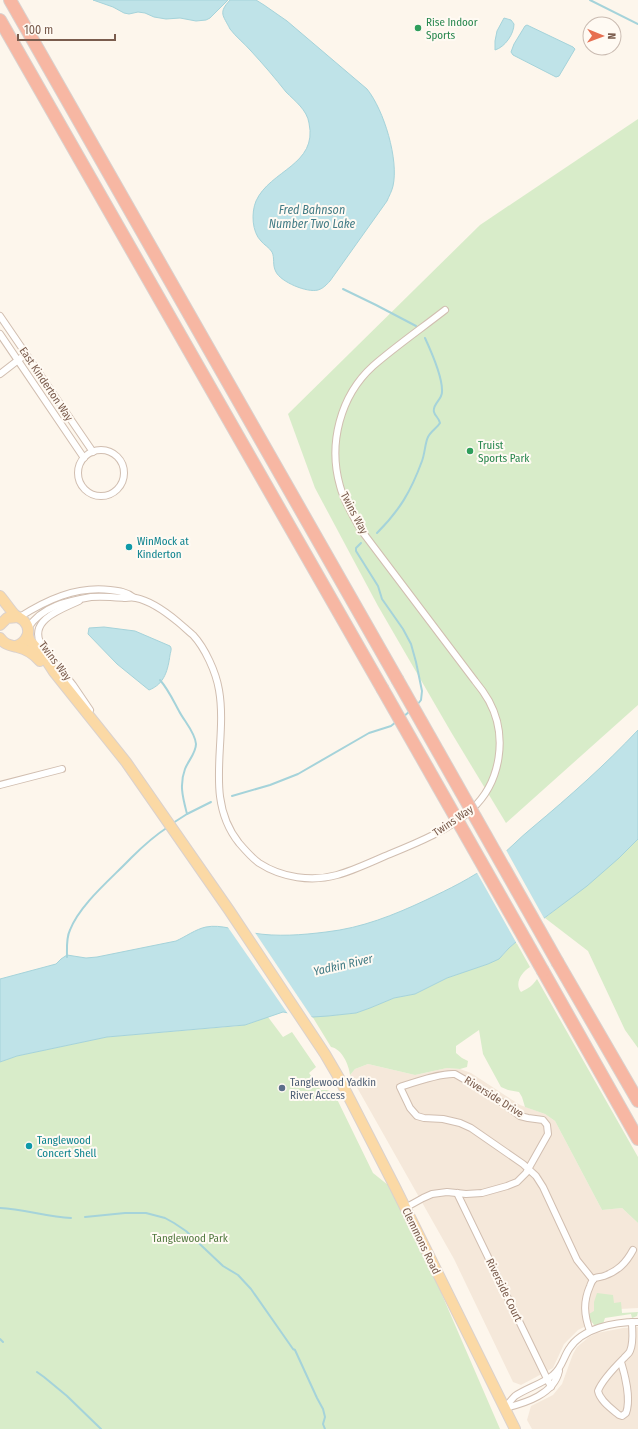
<svg xmlns="http://www.w3.org/2000/svg" width="638" height="1429" viewBox="0 0 638 1429" font-family="'Fira Sans Condensed',sans-serif">
<rect width="100%" height="100%" fill="#fdf6ec"/>
<g fill="#f5e8da">
<path d="M 368,1064 L 415,1075 L 447,1068 L 460,1069 L 471,1073 L 520,1105 L 545,1114 L 555,1121 L 602,1210 L 622,1208 L 638,1223 L 638,1308 L 620,1309 L 578,1330 L 564,1344 L 553,1368 L 521,1385 L 513,1382 L 454,1259 L 350,1075 L 355,1069 Z"/>
<path d="M 638,1327 L 638,1429 L 532,1429 L 527,1420 L 531,1406 L 553,1395 L 562,1384 L 573,1354 L 577,1347 L 589,1337 L 597,1333 L 623,1328 Z"/>
</g>
<g fill="#d8ecc9">
<path d="M 638,119 L 638,705 L 506,823 L 451,732 L 378,606 L 315,488 L 288,414 L 480,225 Z"/>
<path d="M 638,839 L 638,1048 L 625,1030 L 588,951 L 545,918 C 577,893 609,868 638,839 Z"/>
<path d="M 516,942 L 530,967 C 522,972 514,983 521,992 C 529,988 532,986 537,979 L 638,1157 L 638,1223 L 622,1208 L 602,1210 L 555,1121 L 545,1114 L 525,1107 L 522,1097 L 519,1092 L 508,1090 L 501,1087 L 483,1054 L 479,1030 L 456,1046 L 456,1053 L 462,1058 L 468,1061 L 467,1067 L 460,1069 L 447,1068 L 415,1075 L 368,1064 L 355,1069 L 350,1075 C 349,1065 342,1049 331,1047 L 312,1016 L 328,1016 L 356,1013 L 370,1008 L 394,998 L 415,994 L 447,978 L 488,964 L 503,955 L 509,948 Z"/>
<path d="M 268,1017 L 283,1037 L 292,1032 L 316,1067 L 309,1073 L 321,1090 L 327,1090 L 334,1093 L 373,1173 L 398,1193 L 500,1429 L 0,1429 L 0,1062 L 17,1056 L 107,1037 L 238,1026 C 248,1025 258,1020 268,1017 Z"/>
<path d="M 597,1293 L 613,1295 L 614,1303 L 621,1302 L 622,1313 L 638,1312 L 637,1316 L 632,1318 L 631,1314 L 605,1318 L 603,1324 L 599,1325 L 594,1325 L 590,1319 L 589,1314 L 594,1311 L 594,1302 Z"/>
</g>
<g fill="#bfe3e8" stroke="#a5d3da">
<path d="M 93,0 L 228,0 L 210,18 L 206,20 L 196,21 L 180,18 L 166,19 L 154,17 L 145,13 L 138,12 L 129,14 L 124,13 L 113,7 Z"/>
<path d="M 230,0 L 256,0 L 264,5 L 287,21 L 367,89 C 384,110 399,160 393,186 C 392,191 389,196 387,201 L 330,281 C 326,285 324,288 318,290 C 307,293 281,282 276,272 C 272,265 275,258 272,252 C 269,247 264,245 261,241 C 252,232 251,213 256,201 C 270,170 318,165 309,123 C 307,110 295,101 286,92 C 275,78 263,64 251,51 C 244,43 236,37 230,29 C 223,15 218,13 230,0 Z"/>
<path d="M 504,18 L 511,20 L 514,24 C 514,34 505,47 495,50 L 495,41 L 497,31 Z"/>
<path d="M 527,25 L 573,47 L 575,49 L 559,76 L 556,77 L 513,55 L 511,52 L 514,44 L 525,26 Z"/>
<path d="M 104,627 L 135,631 L 170,646 C 172,649 171,650 170,655 C 168,669 165,684 149,690 L 117,664 L 88,634 L 89,628 Z"/>
<path d="M 638,730 L 638,839 L 619,858 L 587,886 L 539,922 L 509,948 L 499,959 L 488,964 L 447,978 L 415,994 L 394,998 L 370,1008 L 356,1013 L 328,1016 L 313,1017 L 283,1012 L 245,1025 L 107,1037 L 17,1056 L 0,1062 L 0,979 L 56,964 L 61,959 L 67,955 L 86,958 L 97,957 L 176,941 C 185,937 196,929 206,927 C 221,924 238,931 253,933 C 277,937 302,935 326,932 C 362,928 394,915 426,900 C 449,889 472,878 492,863 C 507,852 519,838 533,827 C 570,796 605,765 638,730 Z"/>
</g>
<g fill="#fdf6ec">
<path d="M 505,848 L 545,920 L 517,944 L 476,871 L 492,861 Z"/>
<path d="M 227,926 L 254,931 L 313,1019 L 288,1014 Z"/>
</g>
<g fill="none" stroke-linecap="round" stroke-linejoin="round">
<g stroke="#a5d3da" stroke-width="2">
<path d="M 590,0 L 638,24"/>
<path d="M 343,289 L 376,305 L 416,326"/>
<path d="M 377,533 C 400,510 411,491 422,461 C 425,453 425,443 428,437 C 431,431 437,428 440,423 C 439,418 435,416 434,412 C 432,404 442,400 442,392 C 443,377 431,351 425,338"/>
<path d="M 361,543 L 356,548 L 356,551 L 378,586 L 382,599 L 403,629 L 411,644 L 416,662 L 422,691 L 421,700 L 417,705"/>
<path d="M 160,680 C 168,689 173,700 179,711 C 184,721 195,732 196,744 C 196,753 188,761 185,769 C 179,785 183,798 187,814"/>
<path d="M 403,717 L 410,711"/>
<path d="M 232,796 L 270,785 L 298,774 L 369,733 L 391,726 L 396,722"/>
<path d="M 173,823 L 187,814 L 211,802"/>
<path d="M 67,957 C 67,948 66,938 70,930 C 80,904 112,878 131,858 C 143,846 154,836 168,827"/>
<path d="M 0,1208 C 24,1209 47,1217 71,1218"/>
<path d="M 85,1217 L 125,1213 L 146,1213 L 165,1218 L 174,1223 L 186,1231 L 223,1266 L 238,1275 L 251,1289 L 293,1349 L 295,1350 L 317,1398 L 323,1409 L 325,1417 L 323,1424 L 325,1429"/>
<path d="M 0,1339 L 3,1342"/>
<path d="M 37,1372 L 44,1377 L 67,1396 L 101,1429"/>
</g>
<g stroke="#d1beb0" stroke-width="8">
<g id="street">
<path d="M 0,316 L 93,452"/>
<path d="M 0,334 L 84,458"/>
<path d="M 0,374 L 26,354"/>
<circle cx="101" cy="473" r="23"/>
<path d="M 79,601 C 62,609 28,620 41,644 L 73,685 L 90,710"/>
<path d="M 18,618 C 46,600 76,586 110,590 C 119,591 127,592 133,597"/>
<path d="M 28,628 C 42,606 68,601 91,597 C 103,596 113,597 124,598 C 128,598 132,597 136,598 C 151,601 166,612 178,622 C 183,626 188,631 193,635 C 205,648 216,672 219,690 C 228,742 203,798 239,843 C 245,850 252,858 259,863 C 282,878 312,882 337,875 C 355,870 373,861 390,854 C 417,843 451,829 472,809 C 501,782 508,736 489,701 C 485,694 480,687 475,681 L 361,530 C 353,516 344,502 340,486 C 328,444 340,396 373,366 C 396,346 422,328 445,310"/>
<path d="M 0,785 L 62,769"/>
<path d="M 457,1193 L 551,1387"/>
<path d="M 405,1208 L 423,1198 L 432,1194 L 447,1192 L 466,1194 L 482,1193 L 507,1186 L 517,1182 L 526,1173 L 548,1134 L 547,1125 L 543,1120 L 528,1118 L 520,1116 L 493,1096 L 455,1074 C 440,1073 415,1082 400,1087 L 410,1108 L 417,1116 L 424,1118 L 443,1119 L 460,1123 L 471,1128 L 523,1164 L 536,1176 L 543,1187 L 577,1260 L 593,1280"/>
<path d="M 590,1331 C 584,1315 583,1302 590,1286 C 591,1283 592,1280 595,1278 C 598,1277 601,1277 604,1276 C 618,1271 626,1263 633,1250"/>
<path d="M 621,1362 C 625,1375 631,1400 626,1413 L 622,1416 L 619,1415 C 612,1409 600,1401 598,1391 C 602,1380 616,1366 624,1358 C 626,1355 629,1354 630,1351 C 634,1342 632,1331 632,1322"/>
<path d="M 505,1408 C 508,1404 512,1399 515,1396 C 527,1388 542,1384 553,1375 C 562,1368 563,1358 569,1349 C 582,1328 614,1322 638,1322"/>
<path d="M 505,1408 C 526,1403 554,1394 559,1371"/>
</g>
</g>
<g stroke="#dad1cd" stroke-width="12">
<g id="primary">
<path d="M 0,596 C 5,602 9,608 14,614 C 17,617 21,618 24,621 C 33,631 26,643 16,646"/>
<path d="M 0,625 L 7,618 L 18,617"/>
<path d="M 28,636 L 30,641 L 45,658 L 54,672 L 126,762 L 229,910 L 325,1054 L 339,1078 L 395,1187 L 515,1429"/>
<path d="M 0,638 C 5,645 10,645 17,647 C 26,649 34,654 40,661"/>
</g>
</g>
<g stroke="#dad1cd" stroke-width="14">
<g id="highway">
<path d="M 10,0 L 397,679"/>
<path d="M 0,20 L 382,688"/>
<path d="M 558,963 L 638,1101"/>
<path d="M 543,971 L 638,1139"/>
</g>
</g>
<use href="#street" stroke="#fff" stroke-width="6"/>
<use href="#primary" stroke="#fbd9a5" stroke-width="10"/>
<use href="#highway" stroke="#f7b7a3" stroke-width="12"/>
<g stroke="#dad1cd" stroke-width="14" stroke-linecap="butt">
<g id="highway-bridge">
<path d="M 397,679 L 558,963"/>
<path d="M 382,688 L 543,971"/>
</g>
</g>
<use href="#highway-bridge" stroke="#f7b7a3" stroke-width="12"/>
</g>
<g fill="#2e9e5b" stroke="#fffaf3" stroke-width="1.5">
<circle cx="418" cy="28" r="4"/>
<circle cx="470" cy="451" r="4"/>
</g>
<g fill="#0f9aa8" stroke="#fffaf3" stroke-width="1.5">
<circle cx="129" cy="547" r="4"/>
<circle cx="29" cy="1146" r="4"/>
</g>
<circle fill="#5c6f8a" stroke="#fffaf3" stroke-width="1.5" cx="282" cy="1088" r="4"/>
<g text-anchor="middle" dominant-baseline="central" stroke-width="4" stroke-linejoin="round" paint-order="stroke">
<g font-size="11" fill="#27864d" stroke="#fffaf3" text-anchor="start">
<text x="426" y="22">Rise Indoor<tspan x="426" dy="13">Sports</tspan></text>
<text x="478" y="445">Truist<tspan x="478" dy="13">Sports Park</tspan></text>
</g>
<g font-size="11" fill="#7a5c4d" stroke="#fffaf3">
<text transform="translate(46 384) rotate(56)">East Kinderton Way</text>
<text transform="translate(354 513) rotate(62)">Twins Way</text>
<text transform="translate(55 661) rotate(53)">Twins Way</text>
<text transform="translate(453 821) rotate(-34)">Twins Way</text>
<text transform="translate(494 1097) rotate(32)">Riverside Drive</text>
<text transform="translate(421 1241) rotate(64)">Clemmons Road</text>
<text transform="translate(504 1290) rotate(64)">Riverside Court</text>
</g>
<g font-size="11" fill="#0d838f" stroke="#fffaf3" text-anchor="start">
<text x="137" y="541">WinMock at<tspan x="137" dy="13">Kinderton</tspan></text>
<text x="37" y="1140">Tanglewood<tspan x="37" dy="13">Concert Shell</tspan></text>
</g>
<g font-size="11" fill="#4e5e75" stroke="#fffaf3" text-anchor="start">
<text x="290" y="1082">Tanglewood Yadkin<tspan x="290" dy="13">River Access</tspan></text>
</g>
<g font-size="11" fill="#537a41" stroke="#fffaf3">
<text x="190" y="1238">Tanglewood Park</text>
</g>
<g font-size="12" font-style="italic" fill="#437c86" stroke="#fffaf3">
<text x="312" y="210">Fred Bahnson<tspan x="312" dy="14">Number Two Lake</tspan></text>
<text transform="translate(343 965) rotate(-13)">Yadkin River</text>
</g>
</g>
<g transform="translate(602 36) rotate(91)"><circle r="19" fill="#fffaf3" stroke="#cabbb1"/>
<path d="M0-3L7 15L0 10L-7 15Z" fill="#e76f51"/>
<text y="-6" font-size="11" font-weight="bold" text-anchor="middle" fill="#7a5c4d">N</text>
</g>
<path d="M18 34v6h97v-6" fill="none" stroke="#7a5c4d" stroke-width="2"/>
<text x="24" y="34" font-size="12" fill="#7a5c4d" stroke="#fffaf3" stroke-width="3" paint-order="stroke">100 m</text>
</svg>
